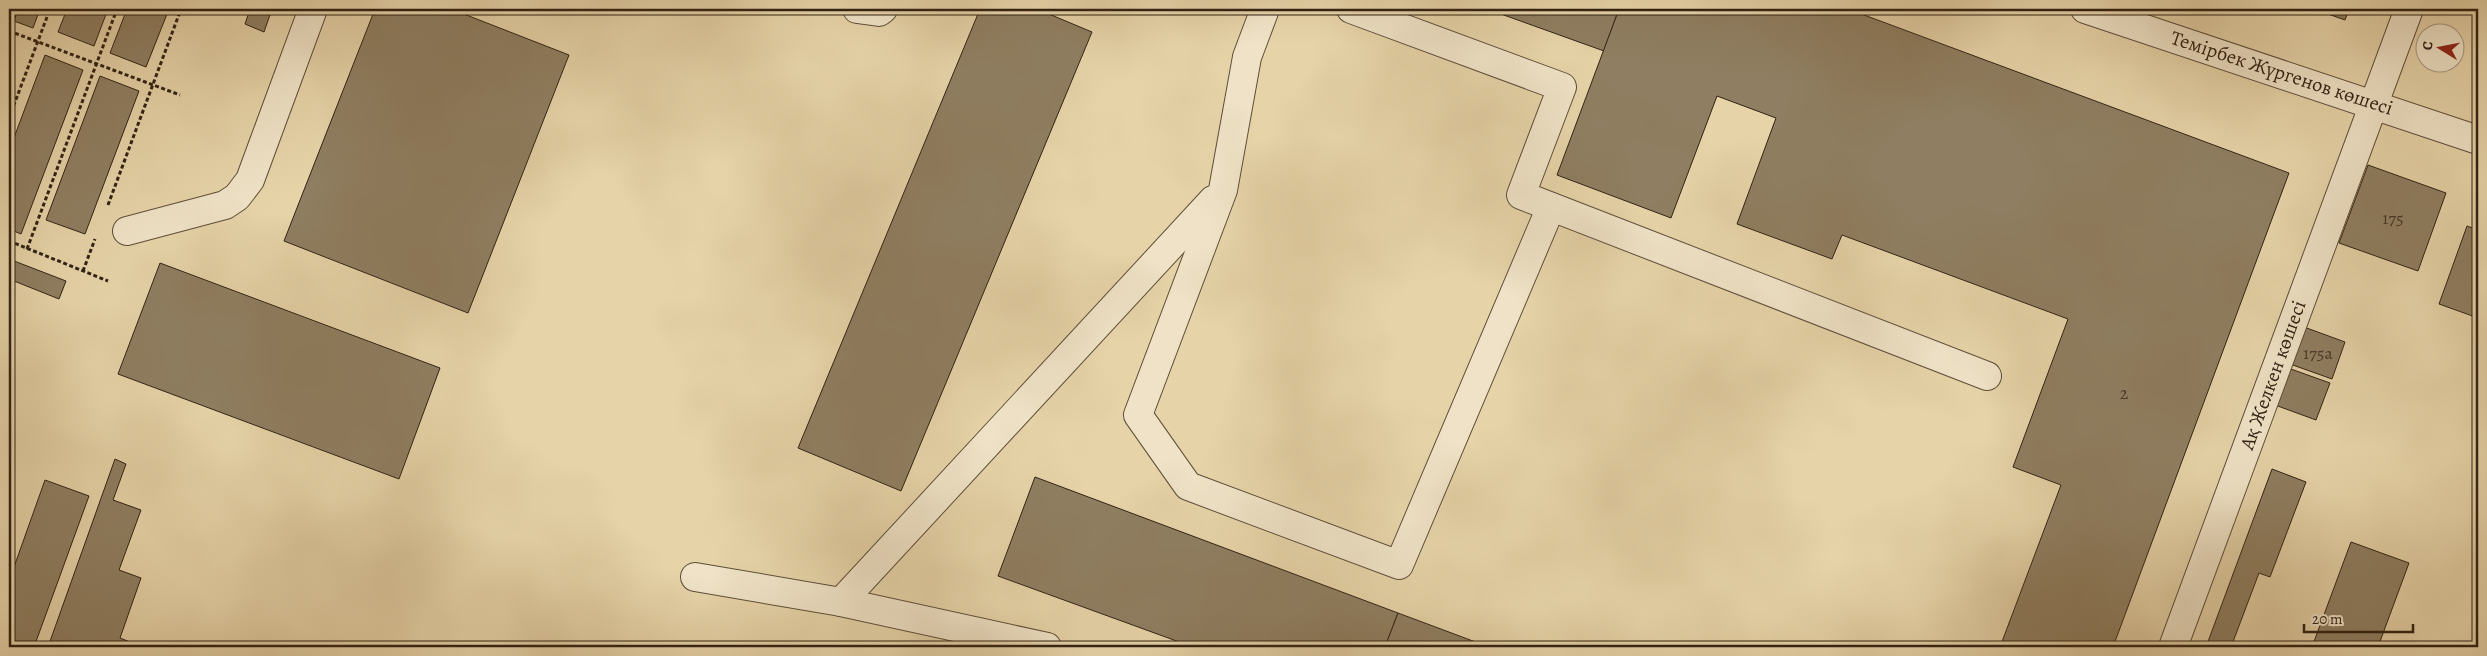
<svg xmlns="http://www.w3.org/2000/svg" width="2487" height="656" viewBox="0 0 2487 656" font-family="Alegreya,serif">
<rect width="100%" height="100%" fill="#e6d3a8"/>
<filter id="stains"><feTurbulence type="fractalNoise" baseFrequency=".004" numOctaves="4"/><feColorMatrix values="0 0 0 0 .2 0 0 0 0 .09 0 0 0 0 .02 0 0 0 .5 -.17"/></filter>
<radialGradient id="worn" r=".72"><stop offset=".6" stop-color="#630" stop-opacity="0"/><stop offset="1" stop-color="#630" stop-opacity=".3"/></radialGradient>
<g fill="#8f7e61" stroke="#312215">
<path d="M 18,9 L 40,9 L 33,28 L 14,21 Z"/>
<path d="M 67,9 L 108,9 L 94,46 L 58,32 Z"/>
<path d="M 127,9 L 169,9 L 146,67 L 110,53 Z"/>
<path d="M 250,9 L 272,9 L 264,32 L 245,24 Z"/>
<path d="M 375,9 L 451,9 L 569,55 L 468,313 L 284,241 Z"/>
<path d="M 980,9 L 1037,9 L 1092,32 L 901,491 L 798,448 Z"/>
<path d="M 1487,9 L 1619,9 L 1604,51 Z"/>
<path d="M 1619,9 L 1848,9 L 2289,173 L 2113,647 L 2000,647 L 2061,485 L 2013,467 L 2068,319 L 1842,235 L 1832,259 L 1737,224 L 1776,118 L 1717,96 L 1671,218 L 1557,175 Z"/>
<path d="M 2314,9 L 2349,9 L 2345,20 Z"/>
<path d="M 45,55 L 83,70 L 21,234 L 9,229 L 9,151 Z"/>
<path d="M 100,76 L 139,91 L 85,234 L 46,220 Z"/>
<path d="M 2368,165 L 2446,193 L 2418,271 L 2339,243 Z"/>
<path d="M 2467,226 L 2478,230 L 2478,318 L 2439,304 Z"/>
<path d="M 9,259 L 66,281 L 59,299 L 9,279 Z"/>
<path d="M 160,263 L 440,368 L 399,479 L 118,374 Z"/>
<path d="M 2304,327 L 2345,342 L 2332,379 L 2290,364 Z"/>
<path d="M 2288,368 L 2330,383 L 2316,420 L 2275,405 Z"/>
<path d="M 115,459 L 126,464 L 113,500 L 141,510 L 119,570 L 141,578 L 120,638 L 135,644 L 134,647 L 48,647 Z"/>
<path d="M 2272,469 L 2306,482 L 2270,577 L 2259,573 L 2231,647 L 2206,647 Z"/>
<path d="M 1035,477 L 1398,613 L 1385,647 L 1193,647 L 998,576 Z"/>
<path d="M 45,480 L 89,496 L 34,647 L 9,647 L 9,581 Z"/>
<path d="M 2351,542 L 2409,563 L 2378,647 L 2312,647 Z"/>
<path d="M 1398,613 L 1489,647 L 1385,647 Z"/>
</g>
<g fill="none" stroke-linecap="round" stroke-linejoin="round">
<g stroke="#5e4e3a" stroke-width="30">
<g id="minor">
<path d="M 857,9 L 879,12 L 883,9"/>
<path d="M 1265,9 L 1247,57 L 1223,190 L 1138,415 L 1188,486 L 1399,565 L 1551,207"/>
<path d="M 1351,9 L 1562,87 L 1521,195 L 1987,376"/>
<path d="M 2085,9 L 2478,140"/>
<path d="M 127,231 L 225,205 L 237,197 L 250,180 L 313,9"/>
<path d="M 695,577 L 841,602 L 1047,647"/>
<path d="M 841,602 L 1213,200"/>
<path d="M 2173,647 L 2409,9"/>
</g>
</g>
<g stroke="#312215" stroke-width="3" stroke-dasharray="4 2.5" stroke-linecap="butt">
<path d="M 9,31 L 180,95"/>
<path d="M 9,118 L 50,9"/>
<path d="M 108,205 L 181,9"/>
<path d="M 9,241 L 108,281"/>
<path d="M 27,249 L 117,9"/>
<path d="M 83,271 L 95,239"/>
</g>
<use href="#minor" stroke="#efe2c6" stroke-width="28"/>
</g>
<g text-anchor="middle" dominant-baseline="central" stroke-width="4" stroke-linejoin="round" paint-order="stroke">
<g font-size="18" fill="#483928">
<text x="2393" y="218">175</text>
<text x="2318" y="353">175а</text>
<text x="2124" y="393">2</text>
</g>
<g font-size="20" fill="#312215" stroke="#efe2c6">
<text transform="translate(2282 73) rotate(18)">Темірбек Жүргенов көшесі</text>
<text transform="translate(2273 375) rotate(-70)">Ақ Желкен көшесі</text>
</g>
</g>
<rect width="2487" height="656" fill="none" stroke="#e6d3a8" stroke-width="30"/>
<rect x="10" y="10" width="2467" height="636" fill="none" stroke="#312215" stroke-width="2.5"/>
<rect x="15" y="15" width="2457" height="626" fill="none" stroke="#312215"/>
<g transform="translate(2440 48) rotate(280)"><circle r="24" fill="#efe2c6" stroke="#a3957f"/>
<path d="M0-4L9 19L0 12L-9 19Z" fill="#8f2418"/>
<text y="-8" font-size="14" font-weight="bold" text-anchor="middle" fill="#312215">С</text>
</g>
<path d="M2304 624v8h109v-8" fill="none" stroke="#312215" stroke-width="2.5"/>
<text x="2312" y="624" font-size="15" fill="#312215" stroke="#efe2c6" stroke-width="4" paint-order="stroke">20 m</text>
<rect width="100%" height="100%" filter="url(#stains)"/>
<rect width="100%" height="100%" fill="url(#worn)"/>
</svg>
